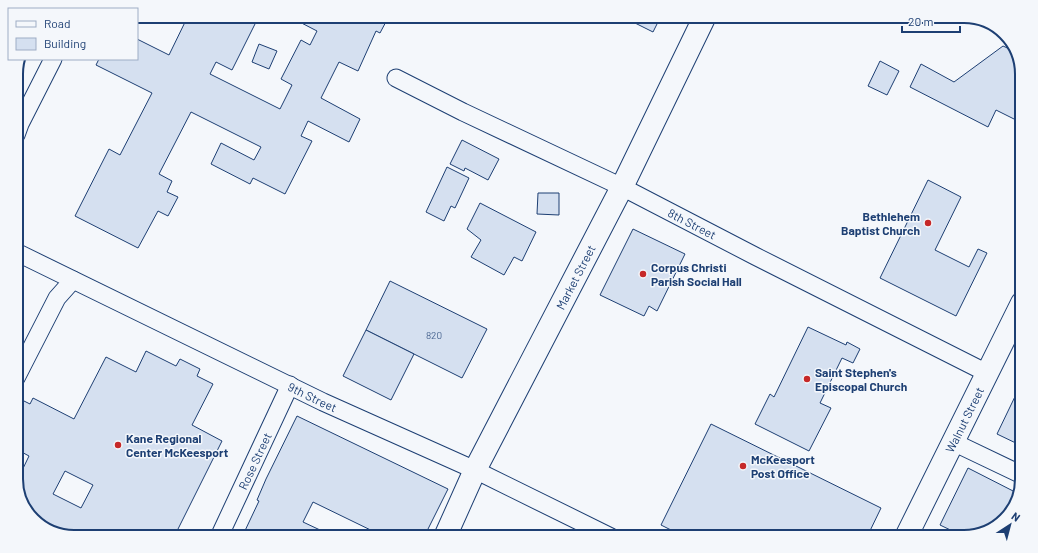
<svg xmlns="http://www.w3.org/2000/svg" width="1038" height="553" viewBox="0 0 1038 553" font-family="Barlow,sans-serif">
<rect width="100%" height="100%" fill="#f4f7fb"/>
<g fill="#d5e0f0" stroke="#1d3f73" fill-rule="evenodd">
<path d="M 188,16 L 259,16 L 232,70 L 216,62 L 210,74 L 280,109 L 292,85 L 281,79 L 301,40 L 310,45 L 317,31 L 288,16 L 389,16 L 380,33 L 376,31 L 358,71 L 339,62 L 321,98 L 360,119 L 349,142 L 308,121 L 301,136 L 312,141 L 285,194 L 253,178 L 250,184 L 211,164 L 221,143 L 254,160 L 261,147 L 191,112 L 159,174 L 172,181 L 167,192 L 178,197 L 168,216 L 158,211 L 138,248 L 75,216 L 109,149 L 120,155 L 152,93 L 96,65 L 99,59 L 137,59 L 137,39 L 169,55 Z"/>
<path d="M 621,16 L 661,16 L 653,32 Z"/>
<path d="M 259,44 L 277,51 L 269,69 L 252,62 Z"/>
<path d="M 1003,46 L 1016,52 L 1022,70 L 1022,123 L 996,110 L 988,127 L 910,87 L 921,64 L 954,82 Z"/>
<path d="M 880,61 L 899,71 L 887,95 L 868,86 Z"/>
<path d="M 462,140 L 499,159 L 488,180 L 465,168 L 464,171 L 450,164 Z"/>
<path d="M 447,167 L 469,178 L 455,208 L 451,206 L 444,221 L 426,212 Z"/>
<path d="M 928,180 L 961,197 L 935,250 L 969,267 L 978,249 L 987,253 L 956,316 L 880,278 Z"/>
<path d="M 538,193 L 559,193 L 559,215 L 537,214 Z"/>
<path d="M 480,203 L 536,232 L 522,261 L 514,257 L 504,275 L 471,257 L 481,240 L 467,229 Z"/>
<path d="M 633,229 L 685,254 L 657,311 L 649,306 L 644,316 L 600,295 Z"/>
<path d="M 390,281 L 487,329 L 462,378 L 366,330 Z"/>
<path d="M 808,327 L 846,345 L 847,342 L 860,349 L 853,363 L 842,358 L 820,403 L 831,408 L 809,451 L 755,424 L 770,394 L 774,397 Z"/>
<path d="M 366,330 L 414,354 L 391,400 L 343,376 Z"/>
<path d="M 146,351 L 176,366 L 180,359 L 200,369 L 197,376 L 213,384 L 192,425 L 222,441 L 174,537 L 74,537 L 48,531 L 26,512 L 16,483 L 29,456 L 16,449 L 16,430 L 19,424 L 16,423 L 16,411 L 22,400 L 30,404 L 33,398 L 74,419 L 106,357 L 136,372 ZM 65,471 L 93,485 L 81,508 L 53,494 Z"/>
<path d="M 1022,382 L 1022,446 L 997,434 Z"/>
<path d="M 297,416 L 448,489 L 424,537 L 385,537 L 313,502 L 303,522 L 335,537 L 242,537 L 259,501 L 257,500 L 266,479 Z"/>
<path d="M 711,424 L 881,508 L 867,537 L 685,537 L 661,525 Z"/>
<path d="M 968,468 L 1019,494 L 1016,505 L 996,527 L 965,537 L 940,525 Z"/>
</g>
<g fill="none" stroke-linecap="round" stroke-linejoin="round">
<g stroke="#1d3f73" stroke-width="19">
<g id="street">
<path id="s1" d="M 396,78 L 463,112 L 622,187 L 755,256 L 987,373"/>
<path d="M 16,135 L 20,124 L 53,59"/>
<path id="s2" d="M 16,252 L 323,402 L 475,470 L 611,537"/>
<path d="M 16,378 L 57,298 L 73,280"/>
<path d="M 953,442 L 1022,475"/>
<path id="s3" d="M 219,537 L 290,385"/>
</g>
</g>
<g stroke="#1d3f73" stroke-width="24">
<g id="secondary">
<path id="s4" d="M 445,537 L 475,470 L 622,187 L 705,16"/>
</g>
</g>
<g stroke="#1d3f73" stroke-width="24">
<g id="primary">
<path id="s5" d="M 906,537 L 1022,303"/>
</g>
</g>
<use href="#street" stroke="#f4f7fb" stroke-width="17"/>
<use href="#secondary" stroke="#f4f7fb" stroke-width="22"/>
<use href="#primary" stroke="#f4f7fb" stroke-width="22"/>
</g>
<g fill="#c62828" stroke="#f4f7fb" stroke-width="1.5">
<circle cx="928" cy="223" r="4"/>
<circle cx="643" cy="274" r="4"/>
<circle cx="807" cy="379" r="4"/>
<circle cx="118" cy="445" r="4"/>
<circle cx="743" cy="466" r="4"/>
</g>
<g text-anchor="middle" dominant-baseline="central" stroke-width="3" stroke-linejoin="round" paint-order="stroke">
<g font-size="10" fill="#4b6792">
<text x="434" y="335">820</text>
</g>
<g font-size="12" font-weight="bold" fill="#1d3f73" stroke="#f4f7fb" text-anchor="start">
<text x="920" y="216" text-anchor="end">Bethlehem<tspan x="920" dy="14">Baptist Church</tspan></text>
<text x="651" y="267">Corpus Christi<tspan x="651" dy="14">Parish Social Hall</tspan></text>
<text x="815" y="372">Saint Stephen's<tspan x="815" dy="14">Episcopal Church</tspan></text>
<text x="126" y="438">Kane Regional<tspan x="126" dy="14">Center McKeesport</tspan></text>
<text x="751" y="459">McKeesport<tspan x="751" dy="14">Post Office</tspan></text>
</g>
<g font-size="12" fill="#1d3f73" stroke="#f4f7fb">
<text stroke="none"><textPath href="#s1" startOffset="330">8th Street</textPath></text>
<text stroke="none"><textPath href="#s4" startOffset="291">Market Street</textPath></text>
<text stroke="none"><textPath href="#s2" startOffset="330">9th Street</textPath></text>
<text stroke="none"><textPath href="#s5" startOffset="131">Walnut Street</textPath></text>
<text stroke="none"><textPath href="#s3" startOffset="84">Rose Street</textPath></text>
</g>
</g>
<path d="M0 0H1038V553H0ZM74 23H964A51 51 0 0 1 1015 74V479A51 51 0 0 1 964 530H74A51 51 0 0 1 23 479V74A51 51 0 0 1 74 23Z" fill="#f4f7fb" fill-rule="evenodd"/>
<path fill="none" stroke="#1d3f73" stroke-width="2" d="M74 23H964A51 51 0 0 1 1015 74V479A51 51 0 0 1 964 530H74A51 51 0 0 1 23 479V74A51 51 0 0 1 74 23Z"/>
<rect x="8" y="8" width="130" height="52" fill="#f4f7fb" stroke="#9eadc5"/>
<rect x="16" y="21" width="20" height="6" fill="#f4f7fb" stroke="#9eadc5"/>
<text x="44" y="28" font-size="12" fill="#1d3f73">Road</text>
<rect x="16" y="38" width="20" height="12" fill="#d5e0f0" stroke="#9eadc5"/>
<text x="44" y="48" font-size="12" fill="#1d3f73">Building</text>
<g transform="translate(1010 525) rotate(36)" stroke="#f4f7fb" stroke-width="3" paint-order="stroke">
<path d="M0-3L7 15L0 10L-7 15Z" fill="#1d3f73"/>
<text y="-6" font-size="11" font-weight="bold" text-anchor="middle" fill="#1d3f73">N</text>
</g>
<path d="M902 26v6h58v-6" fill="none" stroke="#1d3f73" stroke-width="2"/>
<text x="908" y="26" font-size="12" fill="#1d3f73" stroke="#f4f7fb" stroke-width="3" paint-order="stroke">20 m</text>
</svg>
